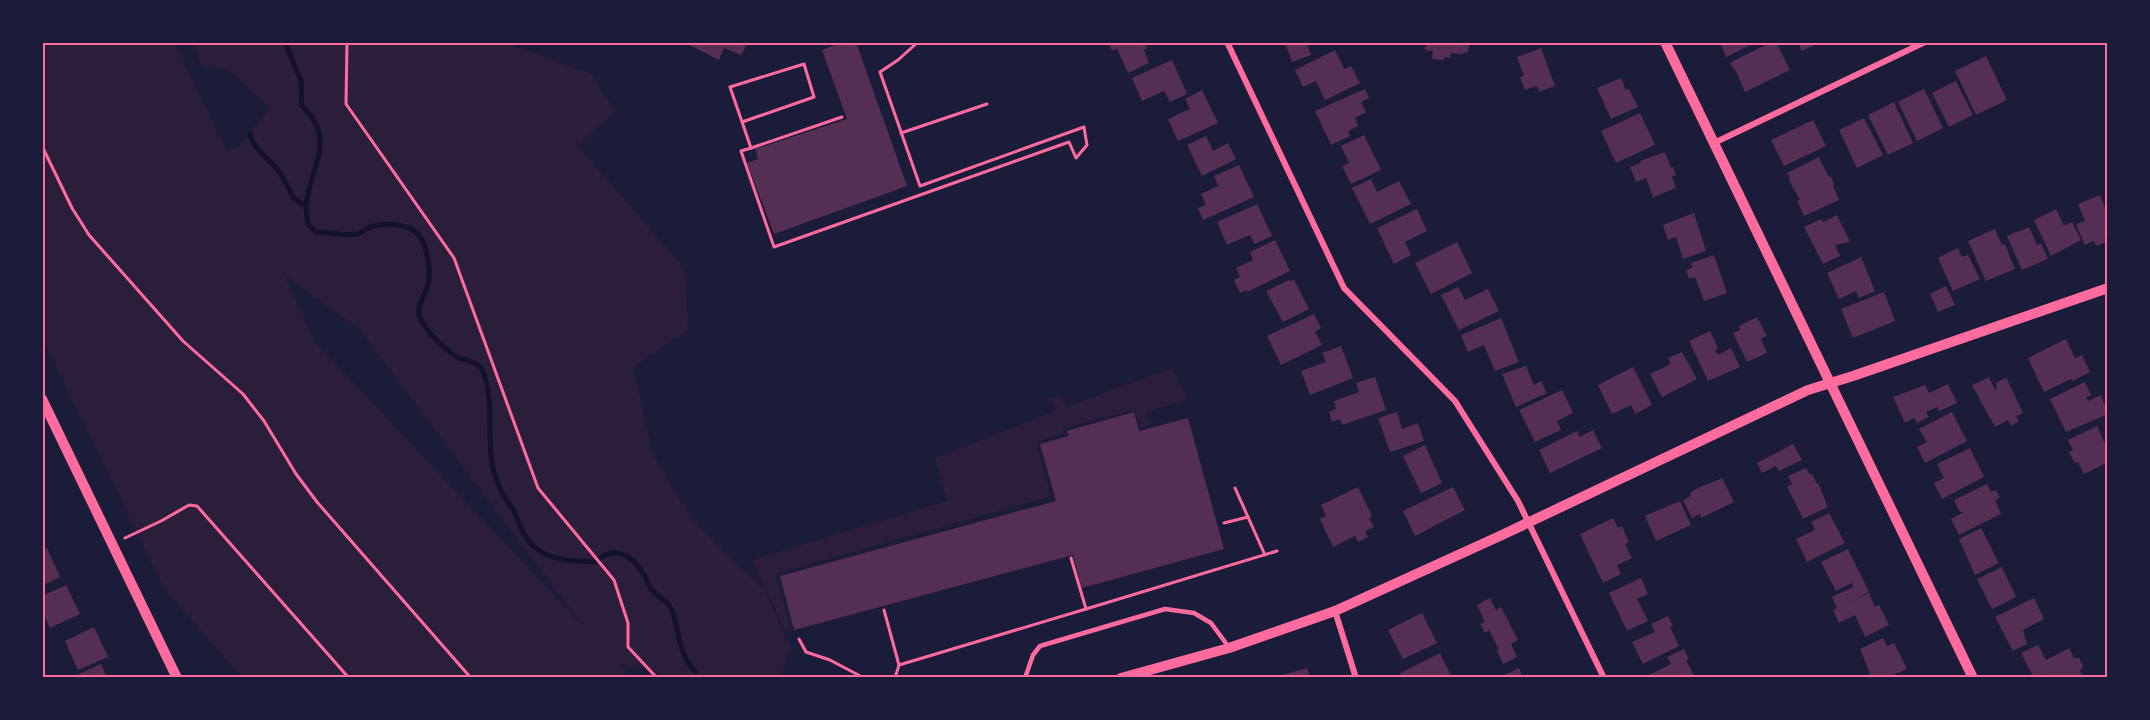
<svg xmlns="http://www.w3.org/2000/svg" width="2150" height="720" viewBox="0 0 2150 720" font-family="Manrope,sans-serif">
<rect width="100%" height="100%" fill="#1b1b3a"/>
<g fill="#2a1e3b" fill-rule="evenodd">
<path d="M 42,42 L 175,42 L 226,151 L 238,147 L 270,108 L 229,70 L 201,65 L 194,42 L 502,42 L 592,74 L 615,112 L 578,146 L 685,269 L 688,330 L 633,367 L 653,455 L 692,519 L 765,591 L 791,649 L 779,678 L 668,678 L 655,671 L 619,664 L 631,678 L 243,678 L 164,589 L 42,337 ZM 284,275 L 359,329 L 585,628 L 316,343 Z"/>
<path d="M 1172,368 L 1188,399 L 1146,412 L 1150,425 L 1141,428 L 1135,410 L 1063,428 L 1064,433 L 1036,442 L 1051,496 L 775,574 L 791,629 L 785,631 L 752,560 L 947,501 L 935,458 L 1055,411 L 1051,398 L 1060,395 L 1066,407 Z"/>
</g>
<g fill="none" stroke-linecap="round" stroke-linejoin="round">
<g stroke="#12122b" stroke-width="5">
<path d="M 285,42 L 301,81 L 302,106 C 338,140 310,167 306,205 C 306,211 307,218 308,224 L 316,232 C 328,232 345,236 357,234 C 363,232 368,228 373,226 C 385,223 403,224 413,230 C 428,239 431,269 428,285 C 425,295 417,305 419,315 C 423,328 446,352 459,358 C 469,362 480,361 484,374 C 494,403 487,434 492,464 C 494,473 498,486 503,494 C 505,500 510,504 513,509 C 517,517 519,526 524,534 C 538,561 570,561 596,562 C 614,544 633,555 644,575 C 648,580 648,587 653,591 C 659,598 669,601 672,611 C 680,630 678,656 695,671"/>
<path d="M 250,135 C 254,149 268,158 277,169 C 284,177 288,189 294,198 C 298,202 301,204 306,204"/>
</g>
</g>
<g fill="#542f53">
<path d="M 684,42 L 748,42 L 741,55 L 724,48 L 719,60 Z"/>
<path d="M 836,42 L 865,42 L 857,45 L 907,186 L 774,234 L 747,163 L 758,159 L 755,149 L 847,119 L 822,50 L 837,44 Z"/>
<path d="M 1108,42 L 1144,42 L 1147,48 L 1144,50 L 1149,63 L 1128,73 L 1117,49 L 1112,51 Z"/>
<path d="M 1285,42 L 1306,42 L 1311,55 L 1292,62 Z"/>
<path d="M 1426,42 L 1470,42 L 1468,52 L 1461,54 L 1451,53 L 1450,58 L 1445,57 L 1444,60 L 1432,59 L 1433,51 L 1425,50 Z"/>
<path d="M 1720,42 L 1756,42 L 1726,57 Z"/>
<path d="M 1772,42 L 1776,42 L 1790,70 L 1745,92 L 1736,71 L 1731,66 L 1731,62 Z"/>
<path d="M 1797,42 L 1820,42 L 1802,51 Z"/>
<path d="M 1541,48 L 1555,86 L 1539,92 L 1537,86 L 1525,90 L 1520,77 L 1524,76 L 1517,57 Z"/>
<path d="M 1335,50 L 1344,69 L 1351,66 L 1360,83 L 1325,100 L 1316,81 L 1303,87 L 1295,70 Z"/>
<path d="M 1986,56 L 2007,100 L 1976,115 L 1955,71 Z"/>
<path d="M 1172,60 L 1187,94 L 1170,102 L 1164,91 L 1142,101 L 1132,78 Z"/>
<path d="M 1621,78 L 1626,90 L 1629,89 L 1638,107 L 1611,119 L 1597,88 Z"/>
<path d="M 1956,81 L 1973,115 L 1949,127 L 1932,93 Z"/>
<path d="M 1365,89 L 1369,98 L 1361,102 L 1366,112 L 1355,118 L 1358,126 L 1348,131 L 1350,136 L 1331,145 L 1315,111 Z"/>
<path d="M 1924,89 L 1943,128 L 1917,141 L 1898,102 Z"/>
<path d="M 1202,90 L 1218,123 L 1178,141 L 1168,119 L 1190,109 L 1185,99 Z"/>
<path d="M 1894,102 L 1913,143 L 1888,155 L 1868,115 Z"/>
<path d="M 1640,113 L 1655,145 L 1616,163 L 1601,131 Z"/>
<path d="M 1864,118 L 1883,155 L 1857,168 L 1839,130 Z"/>
<path d="M 1813,120 L 1826,146 L 1784,166 L 1771,140 Z"/>
<path d="M 1364,135 L 1381,170 L 1351,184 L 1342,166 L 1349,163 L 1341,146 Z"/>
<path d="M 1206,136 L 1213,151 L 1228,143 L 1236,159 L 1202,176 L 1187,145 Z"/>
<path d="M 1665,152 L 1671,168 L 1673,167 L 1676,175 L 1672,176 L 1676,188 L 1653,197 L 1646,178 L 1636,182 L 1630,167 L 1641,163 L 1640,161 Z"/>
<path d="M 1819,157 L 1828,176 L 1831,177 L 1834,183 L 1833,186 L 1839,200 L 1804,216 L 1797,201 L 1800,200 L 1789,180 L 1790,179 L 1787,173 Z"/>
<path d="M 1239,165 L 1254,197 L 1203,220 L 1198,208 L 1206,205 L 1201,194 L 1218,186 L 1214,176 Z"/>
<path d="M 1371,179 L 1377,192 L 1399,181 L 1411,204 L 1370,224 L 1352,188 Z"/>
<path d="M 2100,195 L 2108,215 L 2108,237 L 2104,238 L 2106,242 L 2097,246 L 2093,241 L 2085,245 L 2076,224 L 2085,221 L 2078,204 Z"/>
<path d="M 1257,204 L 1272,236 L 1254,244 L 1250,235 L 1227,245 L 1217,222 Z"/>
<path d="M 1417,209 L 1427,231 L 1405,242 L 1411,255 L 1394,264 L 1377,228 Z"/>
<path d="M 2056,209 L 2064,226 L 2072,222 L 2081,240 L 2051,256 L 2034,220 Z"/>
<path d="M 1694,213 L 1706,251 L 1683,259 L 1676,237 L 1668,240 L 1663,225 Z"/>
<path d="M 1837,215 L 1850,242 L 1835,245 L 1840,256 L 1823,264 L 1804,227 L 1821,219 L 1823,222 Z"/>
<path d="M 2029,227 L 2037,245 L 2041,243 L 2048,259 L 2022,270 L 2007,236 Z"/>
<path d="M 1995,229 L 2002,245 L 2005,244 L 2015,269 L 1986,281 L 1968,241 Z"/>
<path d="M 1275,240 L 1290,271 L 1247,292 L 1247,290 L 1240,293 L 1234,280 L 1240,277 L 1236,268 L 1253,260 L 1250,252 Z"/>
<path d="M 1457,242 L 1472,273 L 1431,294 L 1415,263 Z"/>
<path d="M 1958,248 L 1962,257 L 1968,255 L 1980,279 L 1953,291 L 1938,258 Z"/>
<path d="M 1714,255 L 1727,293 L 1704,301 L 1695,277 L 1689,279 L 1686,270 L 1692,268 L 1691,263 Z"/>
<path d="M 1861,257 L 1875,291 L 1859,298 L 1856,291 L 1839,299 L 1827,273 Z"/>
<path d="M 1289,280 L 1290,281 L 1294,280 L 1309,309 L 1283,322 L 1266,291 Z"/>
<path d="M 1946,286 L 1955,305 L 1938,312 L 1930,294 Z"/>
<path d="M 1458,287 L 1465,300 L 1488,289 L 1499,311 L 1459,330 L 1441,295 Z"/>
<path d="M 1884,292 L 1895,321 L 1853,338 L 1841,309 Z"/>
<path d="M 1314,314 L 1321,328 L 1315,332 L 1322,345 L 1281,365 L 1267,336 Z"/>
<path d="M 1757,317 L 1767,336 L 1761,339 L 1767,353 L 1747,362 L 1733,333 L 1740,330 L 1739,326 Z"/>
<path d="M 1501,318 L 1519,362 L 1495,371 L 1484,345 L 1468,352 L 1461,335 Z"/>
<path d="M 1710,331 L 1718,349 L 1715,350 L 1718,355 L 1731,348 L 1740,367 L 1708,381 L 1689,341 Z"/>
<path d="M 2066,339 L 2075,358 L 2082,355 L 2090,372 L 2072,381 L 2071,379 L 2044,392 L 2028,358 Z"/>
<path d="M 1341,346 L 1353,378 L 1310,395 L 1301,371 L 1326,362 L 1322,353 Z"/>
<path d="M 1682,352 L 1697,379 L 1662,397 L 1650,374 L 1671,364 L 1668,358 Z"/>
<path d="M 1526,366 L 1534,385 L 1541,381 L 1547,393 L 1516,407 L 1502,374 Z"/>
<path d="M 1633,367 L 1652,405 L 1635,414 L 1631,405 L 1612,414 L 1598,385 Z"/>
<path d="M 1375,377 L 1386,410 L 1342,425 L 1340,419 L 1332,422 L 1329,412 L 1336,409 L 1334,401 L 1359,392 L 1356,383 Z"/>
<path d="M 1989,377 L 1995,390 L 1997,389 L 1996,383 L 2005,378 L 2007,379 L 2023,413 L 2016,416 L 2019,421 L 2011,426 L 2008,420 L 1995,427 L 1972,385 Z"/>
<path d="M 2085,382 L 2091,395 L 2086,397 L 2088,401 L 2101,395 L 2108,414 L 2066,432 L 2050,399 Z"/>
<path d="M 1948,384 L 1957,403 L 1939,411 L 1937,407 L 1926,412 L 1929,417 L 1917,423 L 1914,418 L 1905,423 L 1893,397 L 1925,385 L 1929,393 Z"/>
<path d="M 1562,390 L 1573,413 L 1557,421 L 1561,430 L 1535,442 L 1519,410 Z"/>
<path d="M 1134,412 L 1139,431 L 1188,418 L 1224,549 L 1082,588 L 1073,555 L 794,630 L 780,576 L 1056,501 L 1040,444 L 1069,436 L 1067,431 Z"/>
<path d="M 1397,412 L 1402,429 L 1418,423 L 1424,441 L 1390,452 L 1378,418 Z"/>
<path d="M 1952,412 L 1967,441 L 1925,463 L 1917,447 L 1927,442 L 1919,429 Z"/>
<path d="M 2097,426 L 2105,444 L 2108,443 L 2108,462 L 2084,474 L 2078,462 L 2075,463 L 2069,452 L 2073,450 L 2068,440 Z"/>
<path d="M 1593,430 L 1602,448 L 1550,473 L 1539,450 L 1577,431 L 1580,437 Z"/>
<path d="M 1793,444 L 1802,460 L 1779,471 L 1776,466 L 1762,473 L 1757,463 Z"/>
<path d="M 1425,445 L 1442,483 L 1421,493 L 1403,456 Z"/>
<path d="M 1970,448 L 1984,477 L 1942,499 L 1934,483 L 1944,478 L 1937,464 Z"/>
<path d="M 1806,468 L 1810,475 L 1812,474 L 1817,484 L 1818,483 L 1828,507 L 1803,519 L 1787,486 L 1792,484 L 1788,476 Z"/>
<path d="M 1722,478 L 1734,502 L 1701,518 L 1700,514 L 1692,518 L 1683,500 L 1691,496 L 1690,493 L 1698,488 Z"/>
<path d="M 1987,484 L 1991,492 L 1996,490 L 2000,498 L 1995,500 L 2001,514 L 1959,535 L 1951,519 L 1964,512 L 1960,512 L 1954,500 Z"/>
<path d="M 1358,487 L 1372,516 L 1369,518 L 1374,527 L 1365,531 L 1368,537 L 1358,542 L 1355,536 L 1333,547 L 1320,519 L 1326,516 L 1321,505 Z"/>
<path d="M 1453,487 L 1465,510 L 1415,536 L 1403,511 Z"/>
<path d="M 1680,501 L 1691,525 L 1656,541 L 1645,516 Z"/>
<path d="M 1829,513 L 1845,543 L 1807,562 L 1796,539 L 1815,530 L 1811,522 Z"/>
<path d="M 1613,518 L 1618,528 L 1622,526 L 1629,542 L 1625,544 L 1632,558 L 1617,565 L 1621,574 L 1603,583 L 1580,534 Z"/>
<path d="M 1981,528 L 1999,563 L 1975,575 L 1959,539 Z"/>
<path d="M 47,548 L 60,577 L 42,586 L 42,550 Z"/>
<path d="M 1848,549 L 1869,592 L 1849,603 L 1869,593 L 1875,607 L 1879,605 L 1889,625 L 1865,637 L 1855,615 L 1839,623 L 1833,610 L 1837,608 L 1832,597 L 1853,587 L 1852,583 L 1836,591 L 1821,562 Z"/>
<path d="M 2002,567 L 2016,597 L 1992,609 L 1977,579 Z"/>
<path d="M 1641,578 L 1648,594 L 1637,599 L 1648,621 L 1627,631 L 1609,593 Z"/>
<path d="M 66,585 L 80,614 L 50,628 L 42,610 L 42,596 Z"/>
<path d="M 1490,598 L 1496,610 L 1501,607 L 1518,640 L 1511,644 L 1517,657 L 1503,664 L 1497,651 L 1499,650 L 1489,630 L 1485,633 L 1480,624 L 1485,622 L 1477,605 Z"/>
<path d="M 2034,598 L 2044,619 L 2023,630 L 2027,644 L 2013,651 L 1995,617 Z"/>
<path d="M 1422,613 L 1437,643 L 1403,659 L 1388,630 Z"/>
<path d="M 1668,616 L 1673,626 L 1670,627 L 1679,646 L 1643,664 L 1632,642 L 1655,632 L 1651,624 Z"/>
<path d="M 94,627 L 108,657 L 78,670 L 65,641 Z"/>
<path d="M 1883,638 L 1887,646 L 1894,643 L 1907,669 L 1887,678 L 1861,678 L 1870,674 L 1860,649 Z"/>
<path d="M 2038,645 L 2046,660 L 2069,648 L 2074,658 L 2079,658 L 2083,666 L 2080,671 L 2084,678 L 2044,678 L 2042,674 L 2034,678 L 2021,653 Z"/>
<path d="M 1684,649 L 1689,659 L 1686,660 L 1695,678 L 1648,678 L 1647,676 L 1671,664 L 1667,657 Z"/>
<path d="M 1440,653 L 1452,678 L 1403,678 L 1400,673 Z"/>
<path d="M 101,664 L 107,678 L 70,678 Z"/>
<path d="M 1307,668 L 1310,678 L 1284,678 L 1283,675 Z"/>
<path d="M 1519,668 L 1523,678 L 1498,678 Z"/>
</g>
<g fill="none" stroke-linecap="round" stroke-linejoin="round">
<g stroke="#ff6b9d" stroke-width="3">
<path d="M 347,42 L 346,104 L 454,258 L 538,488 L 614,580 L 628,623 L 628,647 L 657,678"/>
<path d="M 742,122 L 814,97 L 804,64 L 730,87 L 751,148 L 842,117"/>
<path d="M 901,133 L 987,104"/>
<path d="M 42,146 L 72,208 L 89,235 L 183,341 L 243,394 L 264,421 L 296,474 L 317,502 L 471,678"/>
<path d="M 751,148 L 741,151 L 774,247 L 1069,142 L 1076,158 L 1087,145 L 1084,127 L 920,186 L 880,72 L 898,60 L 918,42"/>
<path d="M 1235,488 L 1265,555"/>
<path d="M 1224,523 L 1248,517"/>
<path d="M 125,538 L 161,521 L 189,505 L 197,506 L 349,678"/>
<path d="M 1086,609 L 1277,551"/>
<path d="M 884,610 L 899,665 L 895,678"/>
<path d="M 799,639 L 806,652 L 830,660 L 864,678"/>
<path d="M 899,665 L 1086,609 L 1071,558"/>
</g>
<path stroke="#ff6b9d" stroke-width="4.5" d="M 1025,678 L 1033,655 L 1040,646 L 1165,609 L 1194,613 L 1211,623 L 1228,646"/>
<g stroke="#ff6b9d" stroke-width="6">
<path d="M 1227,42 L 1344,288 L 1455,401 L 1518,501 L 1604,678"/>
<path d="M 1714,143 L 1925,42"/>
<path d="M 1335,611 L 1356,678"/>
</g>
<g stroke="#ff6b9d" stroke-width="10">
<path d="M 1665,42 L 1973,678"/>
<path d="M 42,399 L 177,678"/>
<path d="M 1121,678 L 1229,648 L 1335,611 L 1502,535 L 1808,390 L 1853,376 L 2108,288"/>
</g>
</g>
<rect width="2150" height="720" fill="none" stroke="#1b1b3a" stroke-width="87"/>
<rect x="44" y="44" width="2062" height="632" fill="none" stroke="#ff6b9d" stroke-width="2"/>
</svg>
